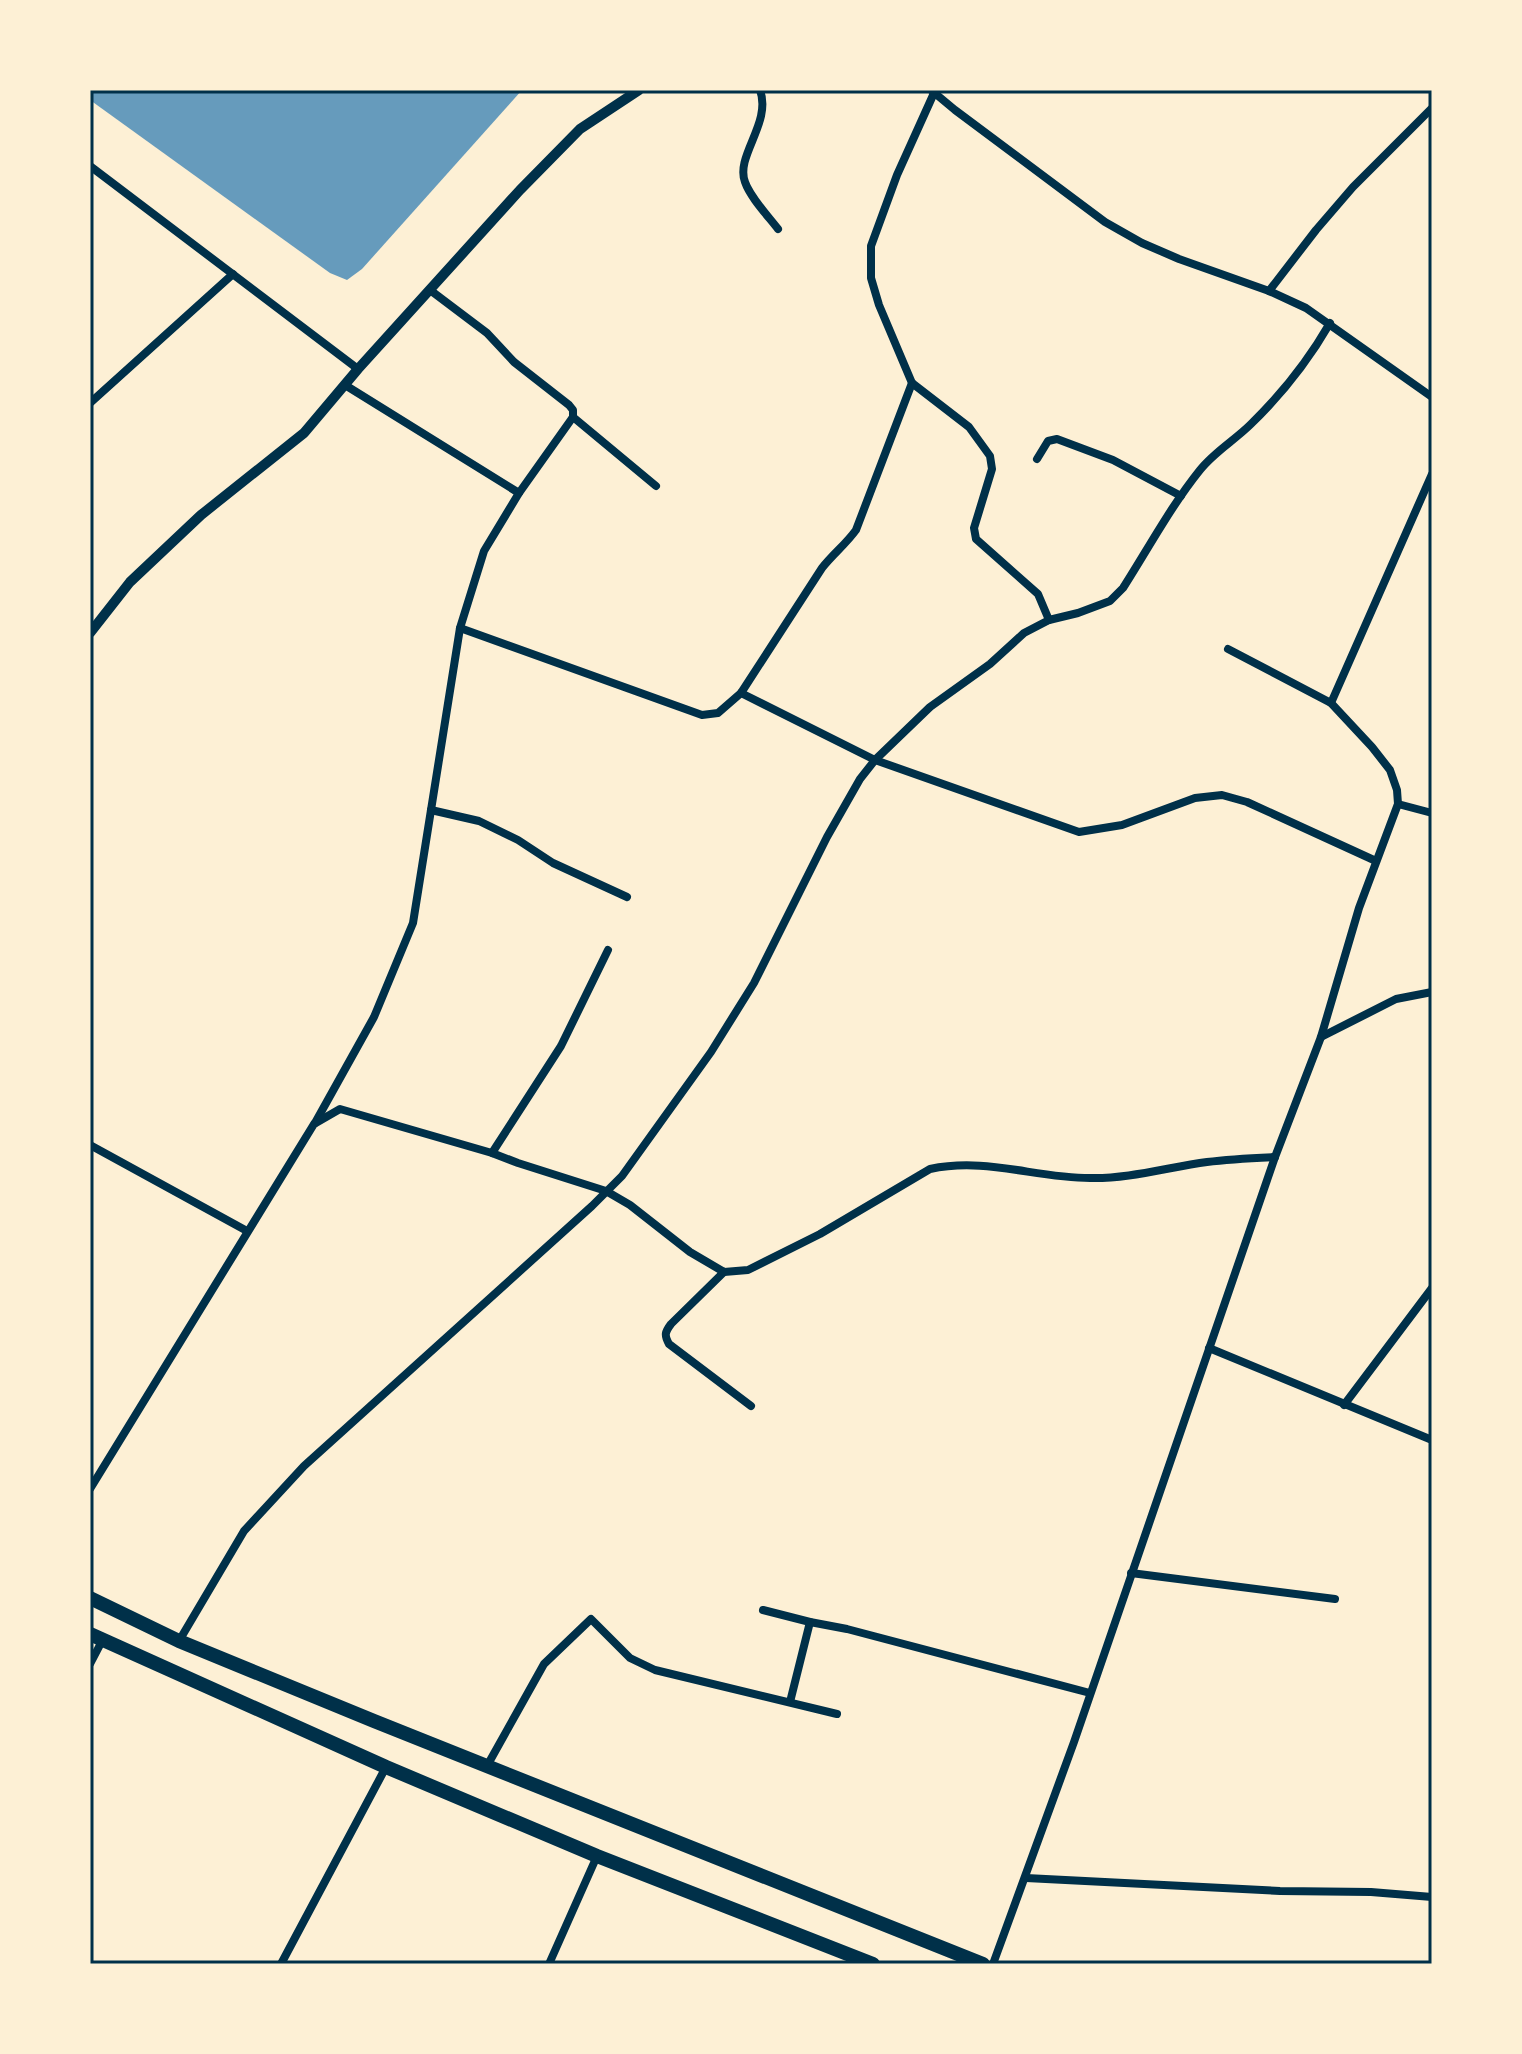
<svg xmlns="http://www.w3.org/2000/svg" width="1522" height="2054" viewBox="0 0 1522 2054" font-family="Montserrat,sans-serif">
<rect width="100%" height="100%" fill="#fdf0d5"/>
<path fill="#669bbc" d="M 90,90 L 522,90 L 362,269 L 347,280 L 330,273 L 90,100 Z"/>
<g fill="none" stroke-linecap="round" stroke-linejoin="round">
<g stroke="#003049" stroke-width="8">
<path d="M 760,90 C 772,123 735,156 745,182 C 750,197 768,216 778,229"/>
<path d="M 931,90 L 955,110 L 1105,222 L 1142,243 L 1179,259 L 1269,291 L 1306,308 L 1432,397"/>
<path d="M 934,93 L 897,175 L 871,246 L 871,278 L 879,305 L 912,383 L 969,427 L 990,456 L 992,469 L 974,528 L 976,539 L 1038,594 L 1049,620"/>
<path d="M 90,166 L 358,369"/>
<path d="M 1269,291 L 1316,230 L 1353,187 L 1432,108"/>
<path d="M 345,385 L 519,493"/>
<path d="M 90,403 L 233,274"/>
<path d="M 573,417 L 656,486"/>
<path d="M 1037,459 L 1048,441 L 1057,439 L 1113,460 L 1181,496"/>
<path d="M 460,628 L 702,715 L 718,713 L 741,693 L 822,568 C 833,554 846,544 856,530 L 912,383"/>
<path d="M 741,693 L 875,760 L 1079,832 L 1122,825 L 1195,798 L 1222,795 L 1247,802 L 1376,861"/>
<path d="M 1331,703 L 1432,474"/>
<path d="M 1398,804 L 1432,813"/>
<path d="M 431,810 L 479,821 L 518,840 L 553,863 L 627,897"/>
<path d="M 1321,1037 L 1396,999 L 1432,992"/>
<path d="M 315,1123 L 374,1017 L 413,923 L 460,628 L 484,551 L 519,493 L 573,417 L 573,410 L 569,405 L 514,362 L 487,333 L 430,290"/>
<path d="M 90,1145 L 247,1231"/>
<path d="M 492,1153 L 561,1046 L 608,950"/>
<path d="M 724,1272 L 671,1324 C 665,1332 664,1335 669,1344 L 751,1406"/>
<path d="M 1209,1348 L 1432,1440"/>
<path d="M 1344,1405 L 1432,1288"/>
<path d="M 90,1489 L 314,1124 L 340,1109 L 492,1153 L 518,1163 L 606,1191 L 630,1205 L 690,1252 L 724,1272 L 748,1270 L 820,1234 L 930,1169 C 986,1157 1035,1178 1090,1178 C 1129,1179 1169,1167 1207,1162 C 1230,1159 1253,1158 1275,1157"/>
<path d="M 1131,1573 L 1335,1599"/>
<path d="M 763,1610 L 810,1622 L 847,1629 L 1090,1693"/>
<path d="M 179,1641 L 244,1531 L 304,1466 L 592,1206 L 622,1176 L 711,1052 L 754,983 L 827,837 L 860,779 L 875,760 L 930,707 L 990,664 L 1024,633 L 1049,620 L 1078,613 L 1110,601 L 1123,588 C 1148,549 1171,506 1200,470 C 1214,452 1235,440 1251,424 C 1282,394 1308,361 1330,323"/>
<path d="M 90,1664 L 102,1641"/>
<path d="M 790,1702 L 810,1622"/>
<path d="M 487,1766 L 544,1664 L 591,1619 L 630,1658 L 655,1670 L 837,1714"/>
<path d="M 1026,1878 L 1280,1891 L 1371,1892 L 1432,1897"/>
<path d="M 281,1964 L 386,1767"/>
<path d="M 549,1964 L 597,1856"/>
<path d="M 993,1964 L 1074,1742 L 1275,1157 L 1321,1037 L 1359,908 L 1398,804 L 1397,790 L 1390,770 L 1372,747 L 1331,703 L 1228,649"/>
</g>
<path stroke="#003049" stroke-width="10" d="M 90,633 L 130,582 L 201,515 L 304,433 L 358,369 L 520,190 L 580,129 L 639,90"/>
<g stroke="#003049" stroke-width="14">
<path d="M 90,1598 L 179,1641 L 374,1721 L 983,1964"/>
<path d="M 90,1634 L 386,1767 L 597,1856 L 873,1964"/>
</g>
</g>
<rect width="1522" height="2054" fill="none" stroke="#fdf0d5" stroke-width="184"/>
<rect x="92" y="92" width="1338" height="1870" fill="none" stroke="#003049" stroke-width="3"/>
</svg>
